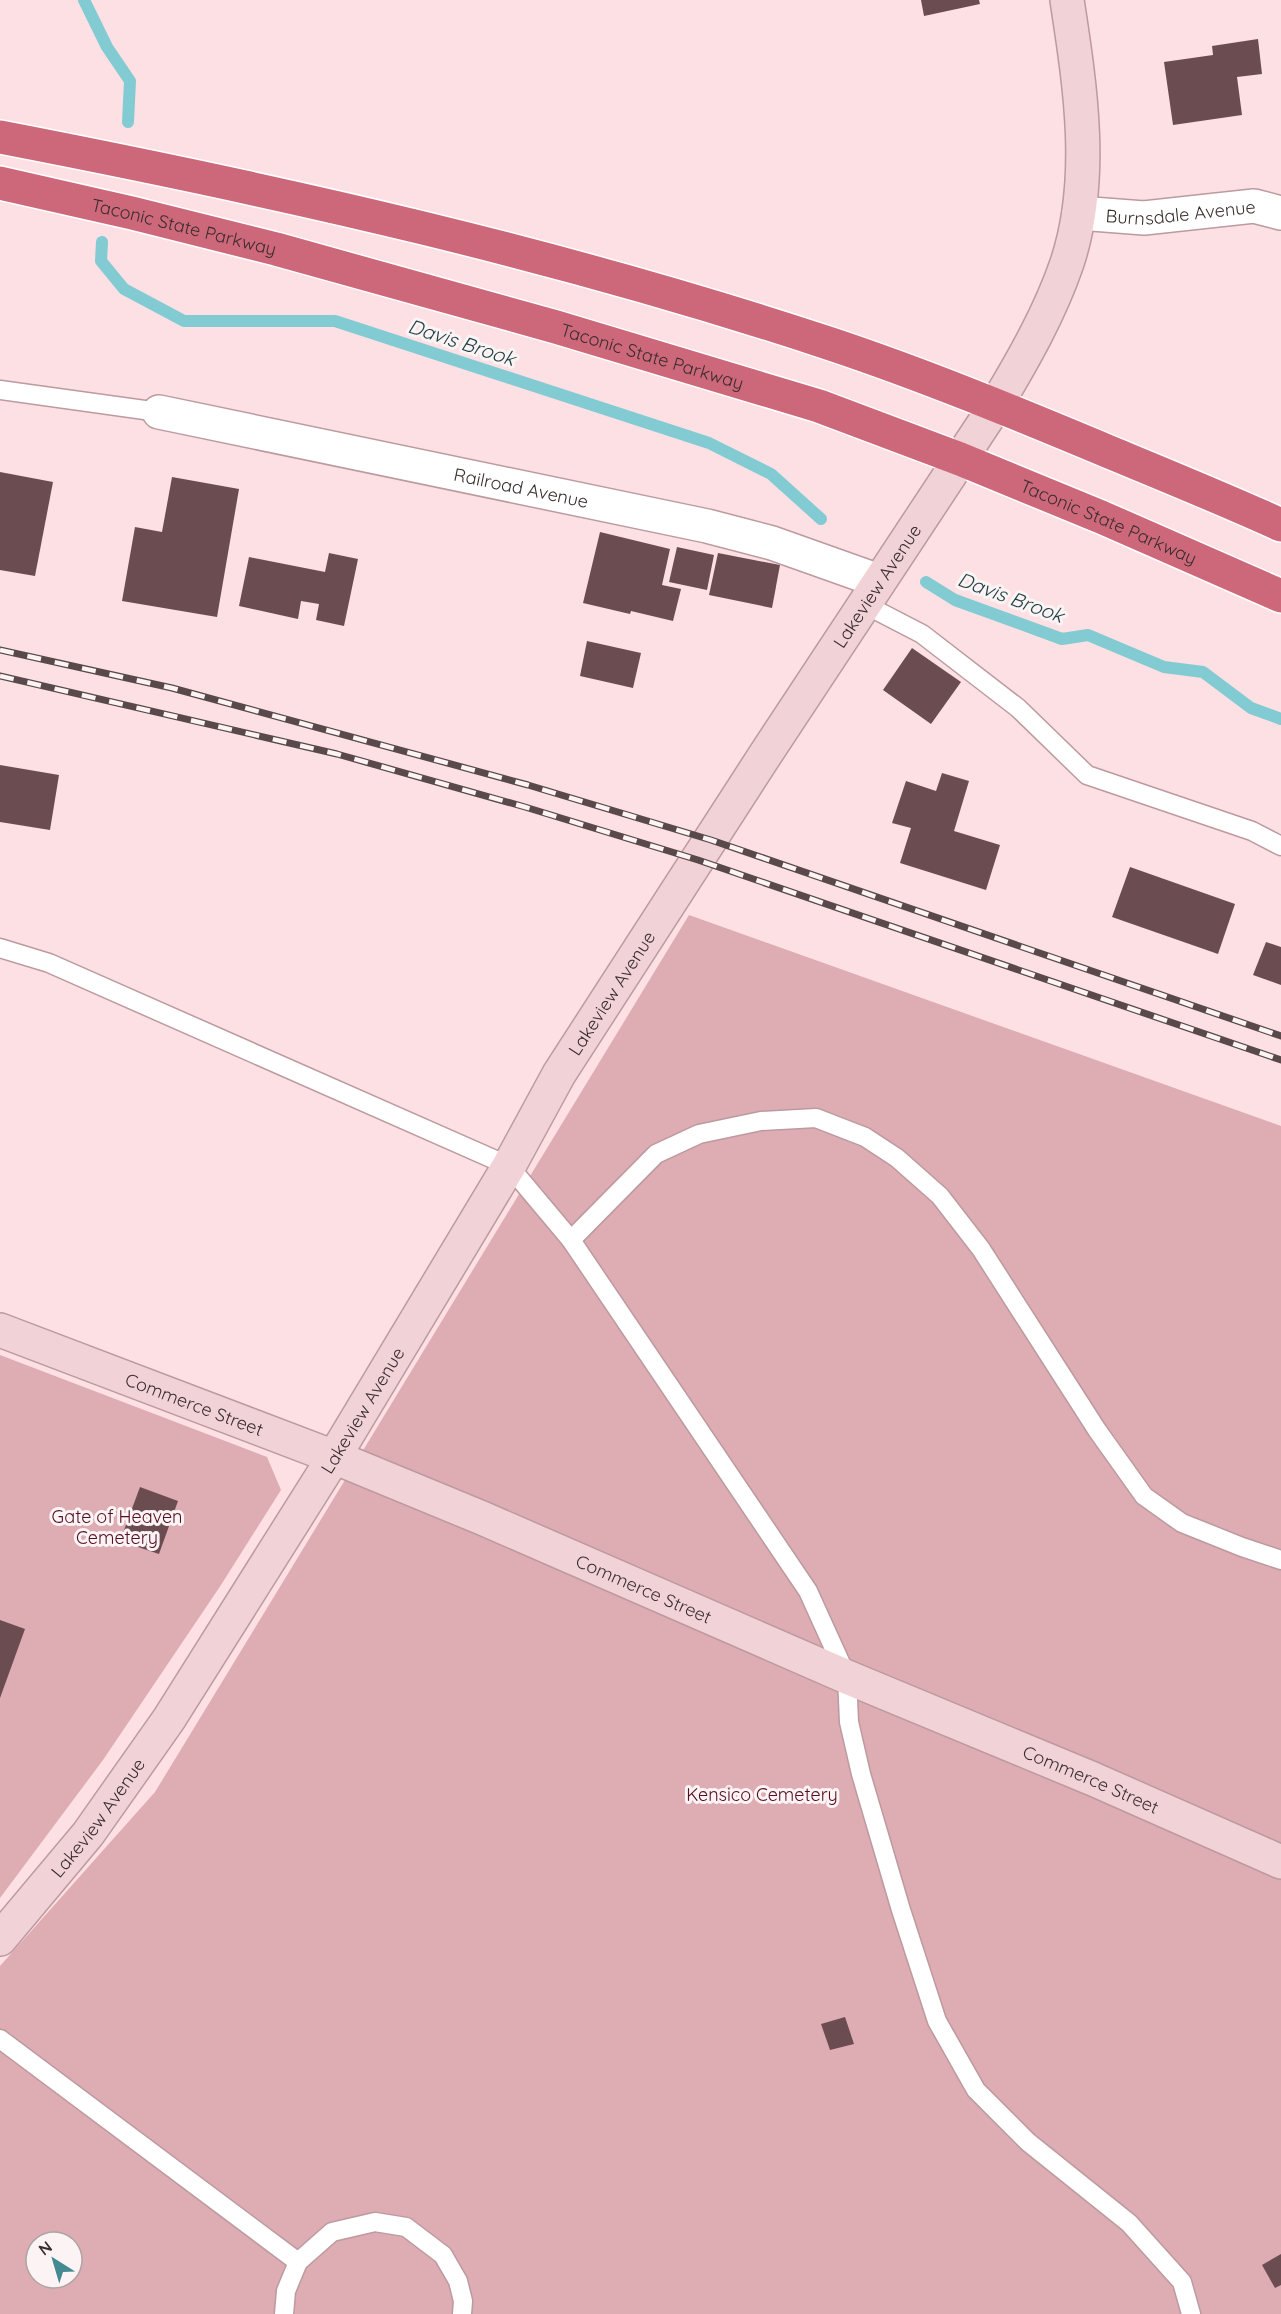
<svg xmlns="http://www.w3.org/2000/svg" width="1281" height="2314" viewBox="0 0 1281 2314" font-family="Quicksand,sans-serif">
<rect width="100%" height="100%" fill="#fde0e3"/>
<g fill="#deacb3" fill-rule="evenodd">
<path d="M 689,915 L 1281,1126 L 1281,2314 L 0,2314 L 0,1966 L 155,1792 ZM 36,2242 L 72,2242 L 72,2278 L 36,2278 Z"/>
<path d="M 0,1355 L 267,1457 L 281,1490 L 221,1585 L 103,1760 L 0,1898 Z"/>
</g>
<g fill="none" stroke-linecap="round" stroke-linejoin="round">
<g stroke="#82cbd3" stroke-width="12">
<path d="M 84,0 L 107,47 L 130,81 L 128,122"/>
<path d="M 102,242 L 101,261 L 124,289 L 184,321 L 335,321 L 709,443 L 771,474 L 821,519"/>
<path d="M 926,582 L 955,600 L 1062,639 L 1088,635 L 1164,667 L 1203,672 L 1251,708 L 1281,719"/>
</g>
</g>
<g fill="#6b4d51">
<path d="M 921,0 L 979,0 L 980,4 L 924,16 Z"/>
<path d="M 1258,39 L 1262,74 L 1237,77 L 1242,115 L 1173,125 L 1164,62 L 1213,55 L 1212,46 Z"/>
<path d="M 0,472 L 53,482 L 35,576 L 0,570 Z"/>
<path d="M 172,477 L 239,489 L 217,617 L 122,601 L 135,527 L 162,532 Z"/>
<path d="M 600,532 L 670,549 L 662,585 L 681,589 L 673,621 L 631,611 L 630,614 L 583,603 Z"/>
<path d="M 677,547 L 714,555 L 707,590 L 669,582 Z"/>
<path d="M 329,553 L 358,559 L 344,626 L 316,620 L 319,604 L 301,601 L 298,619 L 239,606 L 249,557 L 325,572 Z"/>
<path d="M 718,553 L 780,565 L 772,608 L 709,595 Z"/>
<path d="M 587,641 L 641,653 L 633,688 L 580,676 Z"/>
<path d="M 912,648 L 961,682 L 931,724 L 883,690 Z"/>
<path d="M 0,765 L 59,775 L 50,830 L 0,822 Z"/>
<path d="M 942,773 L 969,781 L 954,831 L 1000,845 L 986,890 L 900,863 L 911,828 L 892,823 L 906,781 L 936,791 Z"/>
<path d="M 1130,867 L 1235,904 L 1218,954 L 1112,917 Z"/>
<path d="M 1266,942 L 1281,947 L 1281,985 L 1253,975 Z"/>
<path d="M 140,1487 L 178,1501 L 159,1554 L 120,1541 Z"/>
<path d="M 0,1620 L 25,1629 L 0,1698 Z"/>
<path d="M 845,2017 L 854,2044 L 830,2050 L 821,2024 Z"/>
<path d="M 1281,2254 L 1281,2285 L 1275,2288 L 1262,2265 Z"/>
</g>
<g fill="none" stroke-linecap="round" stroke-linejoin="round">
<g stroke="#bc9a9f" stroke-width="21">
<g id="lane">
<path d="M 0,390 L 159,412"/>
<path d="M 864,604 L 922,634 L 1018,708 L 1087,775 L 1252,831 L 1281,846"/>
<path d="M 0,948 L 49,963 L 509,1166 L 571,1240 L 808,1591 L 847,1677 L 849,1722 L 861,1774 L 901,1910 L 937,2021 L 976,2090 L 1028,2142 L 1129,2223 L 1182,2282 L 1191,2314"/>
<path d="M 571,1240 L 656,1154 L 699,1134 L 761,1121 L 816,1118 L 865,1137 L 897,1158 L 940,1196 L 981,1249 L 1097,1430 L 1144,1496 L 1182,1523 L 1242,1547 L 1281,1560"/>
<path d="M 0,2039 L 298,2262"/>
<path d="M 284,2314 L 286,2291 L 298,2262 L 332,2232 L 375,2222 L 406,2227 L 443,2255 L 458,2281 L 463,2301 L 462,2314"/>
</g>
</g>
<g stroke="#bc9a9f" stroke-width="36">
<g id="street">
<path id="s1" d="M 1079,213 L 1144,218 L 1254,206 L 1281,213"/>
<path id="s2" d="M 159,412 L 707,526 L 772,543 L 879,581"/>
</g>
</g>
<g stroke="#bc9a9f" stroke-width="36">
<g id="secondary">
<path id="s3" d="M 0,1330 L 334,1457 L 482,1518 L 847,1677 L 1093,1779 L 1281,1862"/>
<path id="s4" d="M 0,1939 L 88,1834 L 169,1719 L 334,1457 L 509,1166 L 559,1074 L 765,755 L 996,405 C 1023,360 1050,313 1067,263 C 1095,179 1080,85 1067,0"/>
</g>
</g>
<g stroke="#fff" stroke-width="36">
<g id="highway">
<path d="M 0,137 C 280,191 560,254 831,344 C 924,375 1016,413 1107,451 C 1165,475 1224,499 1281,525"/>
<path id="s5" d="M 0,183 L 132,213 L 276,249 L 556,327 L 819,406 L 960,459 L 1101,517 L 1281,596"/>
</g>
</g>
<use href="#lane" stroke="#fff" stroke-width="18"/>
<use href="#street" stroke="#fff" stroke-width="33"/>
<use href="#secondary" stroke="#f0d2d7" stroke-width="33"/>
<use href="#highway" stroke="#cd687b" stroke-width="33"/>
<g stroke="#59494a" stroke-width="7">
<g id="rail">
<path d="M 0,650 L 172,688 L 528,785 L 711,840 L 1281,1036"/>
<path d="M 0,676 L 337,754 L 525,807 L 698,860 L 1281,1060"/>
</g>
</g>
<use href="#rail" stroke="#fbf3f4" stroke-width="4.5" stroke-dasharray="14" stroke-linecap="butt"/>
</g>
<g text-anchor="middle" dominant-baseline="central" stroke-width="6" stroke-linejoin="round" paint-order="stroke">
<g font-size="18" fill="#3a2d2e" stroke="#fbf3f4">
<text stroke="none"><textPath href="#s1" startOffset="102">Burnsdale Avenue</textPath></text>
<text stroke="none"><textPath href="#s5" startOffset="189">Taconic State Parkway</textPath></text>
<text stroke="none"><textPath href="#s5" startOffset="675">Taconic State Parkway</textPath></text>
<text stroke="none"><textPath href="#s2" startOffset="370">Railroad Avenue</textPath></text>
<text stroke="none"><textPath href="#s5" startOffset="1161">Taconic State Parkway</textPath></text>
<text stroke="none"><textPath href="#s4" startOffset="1614">Lakeview Avenue</textPath></text>
<text stroke="none"><textPath href="#s4" startOffset="1128">Lakeview Avenue</textPath></text>
<text stroke="none"><textPath href="#s3" startOffset="208">Commerce Street</textPath></text>
<text stroke="none"><textPath href="#s4" startOffset="642">Lakeview Avenue</textPath></text>
<text stroke="none"><textPath href="#s3" startOffset="694">Commerce Street</textPath></text>
<text stroke="none"><textPath href="#s3" startOffset="1180">Commerce Street</textPath></text>
<text stroke="none"><textPath href="#s4" startOffset="156">Lakeview Avenue</textPath></text>
</g>
<g font-size="18" fill="#550d22" stroke="#fbf3f4">
<text x="117" y="1516">Gate of Heaven<tspan x="117" dy="21">Cemetery</tspan></text>
<text x="762" y="1794">Kensico Cemetery</text>
</g>
<g font-size="20" font-style="italic" fill="#1c3f43" stroke="#fbf3f4">
<text transform="translate(462 342) rotate(18)">Davis Brook</text>
<text transform="translate(1011 597) rotate(20)">Davis Brook</text>
</g>
</g>
<g transform="translate(54 2260) rotate(323)"><circle r="28" fill="#fbf3f4" stroke="#aea4a5" stroke-width="1.5"/>
<path d="M0-4.5L10 22L0 15L-10 22Z" fill="#438a92"/>
<text y="-9" font-size="16" font-weight="bold" text-anchor="middle" fill="#3a2d2e">N</text>
</g>
</svg>
